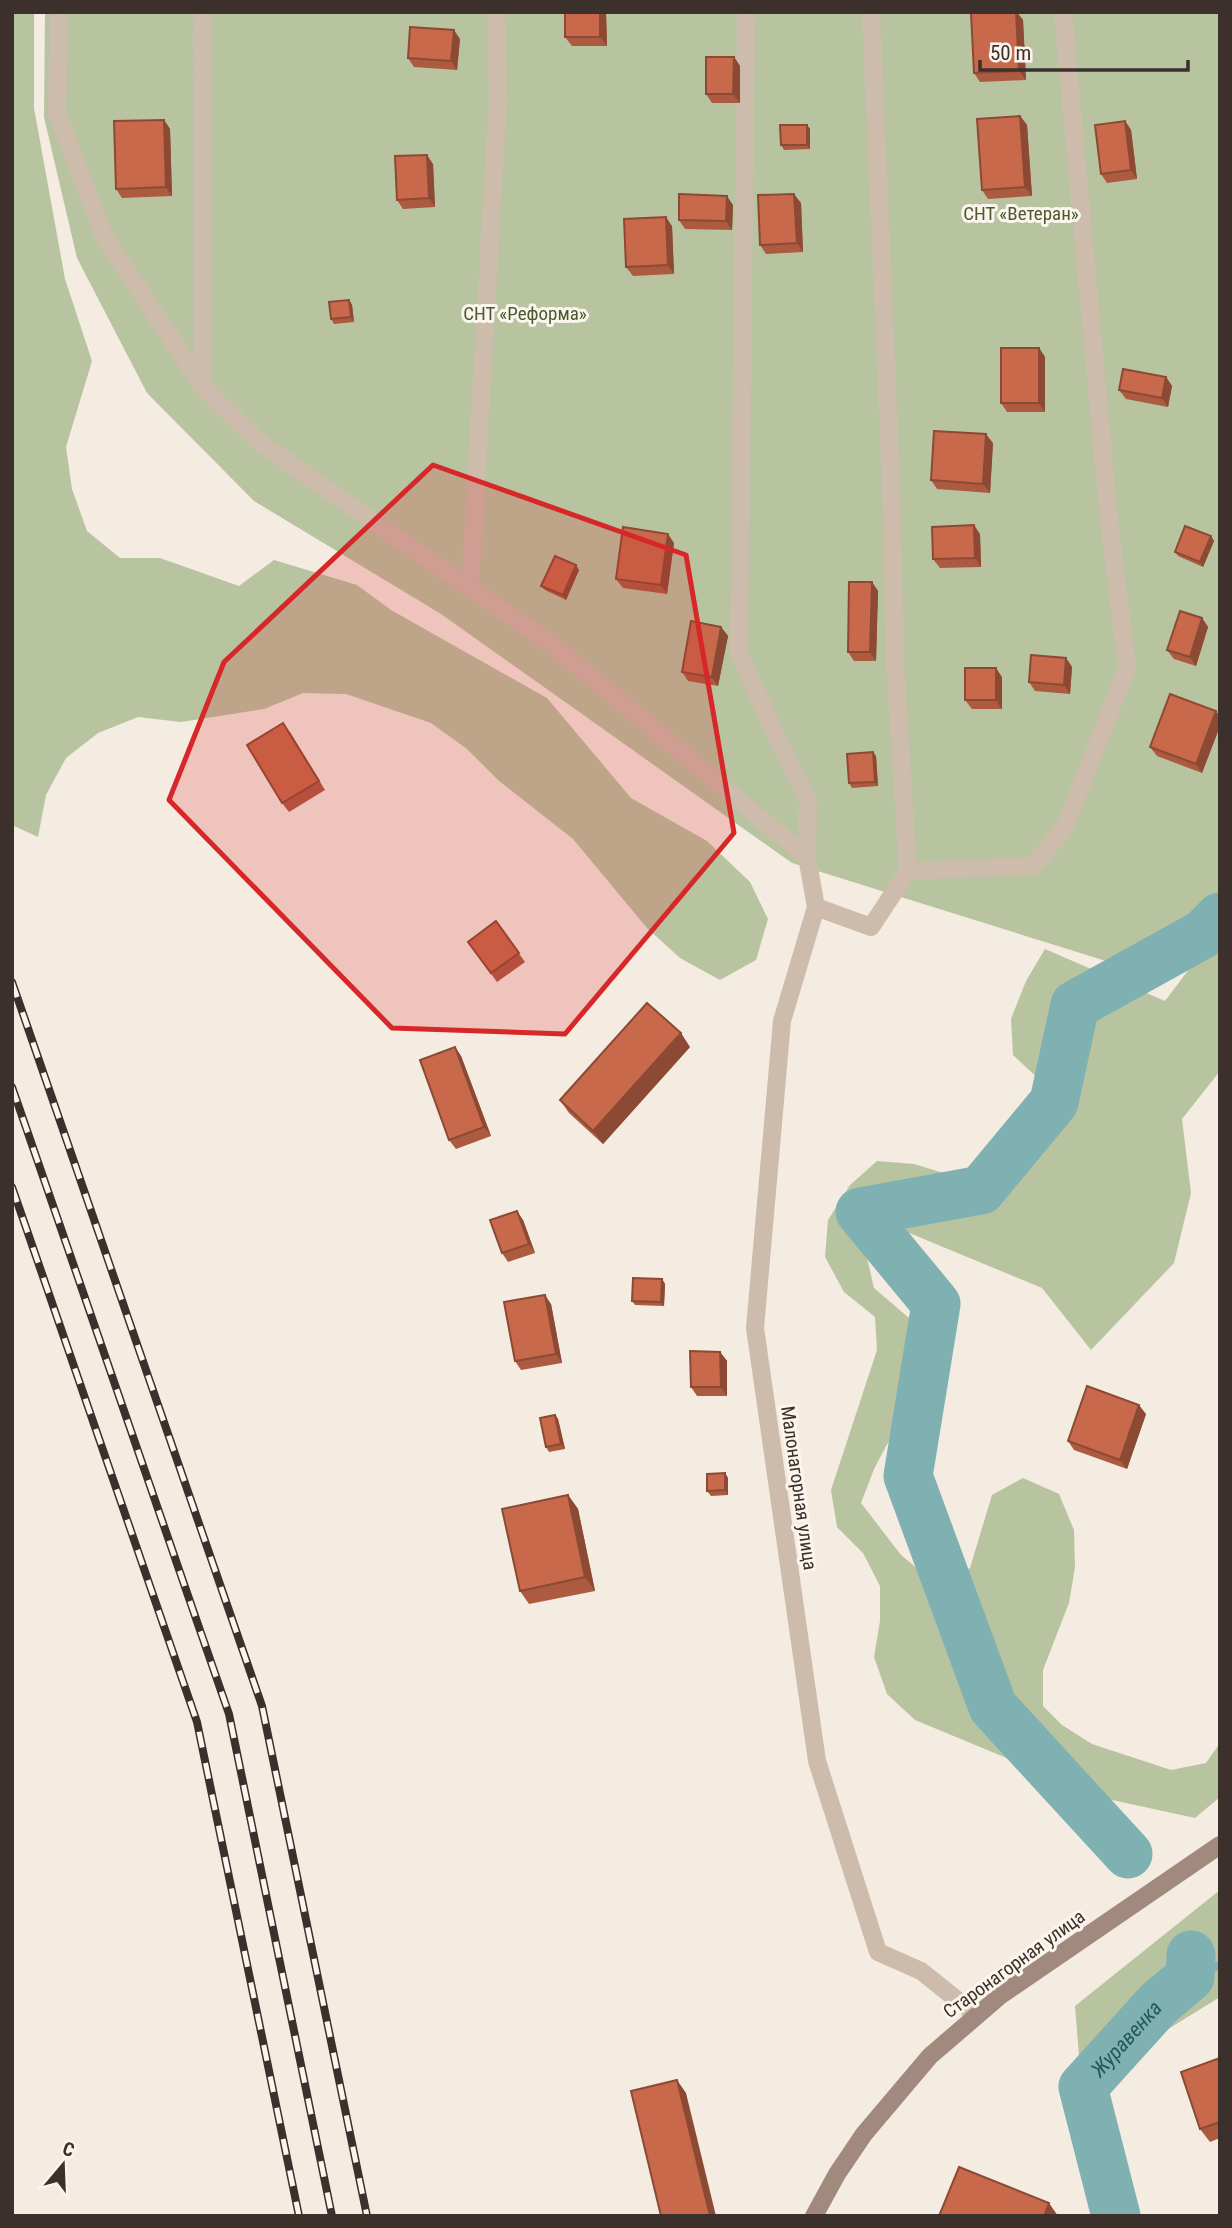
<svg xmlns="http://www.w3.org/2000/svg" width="1232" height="2228" viewBox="0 0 1232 2228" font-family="'Roboto Condensed',sans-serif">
<rect width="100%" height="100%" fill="#f4ebe1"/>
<g fill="#b8c4a0">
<path d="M 12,12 L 34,12 L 34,108 L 65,279 L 92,361 L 66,447 L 72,489 L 87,531 L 120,558 L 160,558 L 239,586 L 274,560 L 357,585 L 391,610 L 547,698 L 631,798 L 707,841 L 750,882 L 768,919 L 756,960 L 720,980 L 680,958 L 647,928 L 573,839 L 499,781 L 467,749 L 431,723 L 346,694 L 303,693 L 264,709 L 181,722 L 138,717 L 98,733 L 66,758 L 46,795 L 38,837 L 12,825 Z"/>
<path d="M 45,12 L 1220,12 L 1220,910 L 1167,980 L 792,863 L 441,614 L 254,501 L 147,393 L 77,258 L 44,117 Z"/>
<path d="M 1220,928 L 1220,1071 L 1182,1119 L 1191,1193 L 1174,1263 L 1091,1350 L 1042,1288 L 902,1230 L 863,1241 L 874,1288 L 916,1324 L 903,1401 L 892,1435 L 874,1469 L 861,1503 L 901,1555 L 937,1585 L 970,1568 L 992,1495 L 1023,1478 L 1059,1494 L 1074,1530 L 1075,1567 L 1069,1603 L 1043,1670 L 1043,1706 L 1062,1725 L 1092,1744 L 1171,1770 L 1206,1763 L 1220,1743 L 1220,1797 L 1195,1818 L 1103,1798 L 915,1720 L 887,1694 L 874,1657 L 880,1621 L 880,1586 L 863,1553 L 837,1527 L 831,1490 L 877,1350 L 875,1317 L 844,1292 L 825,1257 L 828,1220 L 850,1185 L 877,1161 L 914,1164 L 950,1175 L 988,1168 L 1022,1152 L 1046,1120 L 1042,1082 L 1013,1055 L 1011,1019 L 1026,981 L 1045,949 L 1165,1001 Z"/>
<path d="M 1220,1890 L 1220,1997 L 1131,2052 L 1079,2055 L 1075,2006 Z"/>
</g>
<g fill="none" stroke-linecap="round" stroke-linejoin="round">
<path stroke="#7fb0b2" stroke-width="8" d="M 1190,1977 L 1220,1965"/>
<g stroke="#7fb0b2" stroke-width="49">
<path d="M 1128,1854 L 993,1707 L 908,1476 L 936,1304 L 860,1212 L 981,1190 L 1054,1102 L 1075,1005 L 1203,934 L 1220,917"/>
<path id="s1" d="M 1116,2216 L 1083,2087 L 1159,2003 L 1190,1977 L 1191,1955"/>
</g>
<g stroke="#cdbbac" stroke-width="18">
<path d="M 59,12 L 57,113 L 105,238 L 203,387 L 260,443 L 551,644 L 807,857 L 816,907 L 782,1021 L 755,1328 L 817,1761 L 878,1952 L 921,1971 L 976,2015"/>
<path d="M 202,12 L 203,387"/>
<path d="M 746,12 L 739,652 L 776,736 L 808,800 L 807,857"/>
<path d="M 470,588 L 498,98 L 496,12"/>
<path d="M 908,871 L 1033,866 L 1064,829 L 1127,668 L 1108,510 L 1063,12"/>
<path d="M 816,907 L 871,927 L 908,871 L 895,662 L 891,482 L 871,12"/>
</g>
<path stroke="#a18a7d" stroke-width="18" d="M 814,2216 L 837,2174 L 864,2134 L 930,2056 L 1001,1995 L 1220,1845"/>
<g stroke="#3b302b" stroke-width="8">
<g id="rail">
<path d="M 12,982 L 262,1706 L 367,2216"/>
<path d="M 12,1087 L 229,1714 L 332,2216"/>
<path d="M 12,1187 L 197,1722 L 299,2216"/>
</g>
</g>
<use href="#rail" stroke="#fbf5ee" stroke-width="5" stroke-dasharray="16" stroke-linecap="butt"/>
</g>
<g fill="#ac5a40">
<path d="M 565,12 L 606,12 L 607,46 L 572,46 L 565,37 Z"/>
<path d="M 986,12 L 1017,12 L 1023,20 L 1026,80 L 980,82 L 974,73 Z"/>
<path d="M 460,39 L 457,70 L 414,67 L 408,58 Z"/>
<path d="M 734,57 L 740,66 L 740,103 L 712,103 L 706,94 Z"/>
<path d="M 1020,116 L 1027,125 L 1032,196 L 988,199 L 982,190 Z"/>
<path d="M 164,120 L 170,129 L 172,196 L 122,198 L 116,189 Z"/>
<path d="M 1125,121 L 1131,130 L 1137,179 L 1107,183 L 1101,174 Z"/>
<path d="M 807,125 L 810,129 L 810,149 L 784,150 L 781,145 Z"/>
<path d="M 433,164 L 435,207 L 403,209 L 397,200 Z"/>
<path d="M 801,203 L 803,252 L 766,254 L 760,245 Z"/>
<path d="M 733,205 L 732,230 L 685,229 L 679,220 Z"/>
<path d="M 672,226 L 674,274 L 633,276 L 626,267 Z"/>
<path d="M 349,300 L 352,305 L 354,322 L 334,324 L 331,319 Z"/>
<path d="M 1039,348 L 1045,357 L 1045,412 L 1007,412 L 1001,403 Z"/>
<path d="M 1166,377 L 1172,386 L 1168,407 L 1126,399 L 1119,390 Z"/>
<path d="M 993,443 L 990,493 L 937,489 L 931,480 Z"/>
<path d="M 980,534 L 981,567 L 940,568 L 933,559 Z"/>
<path d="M 1211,536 L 1214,541 L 1203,567 L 1178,556 L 1175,552 Z"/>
<path d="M 674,543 L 667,594 L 623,588 L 616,579 Z"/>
<path d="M 579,570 L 566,600 L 545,590 L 541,586 Z"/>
<path d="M 872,582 L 878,591 L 876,661 L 854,661 L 848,652 Z"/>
<path d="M 1202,618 L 1208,627 L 1196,666 L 1174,659 L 1167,650 Z"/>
<path d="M 721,627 L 728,636 L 718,686 L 688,681 L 682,672 Z"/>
<path d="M 1066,658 L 1072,667 L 1070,694 L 1035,691 L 1029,682 Z"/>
<path d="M 1002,677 L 1002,709 L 972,709 L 965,700 Z"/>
<path d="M 1216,711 L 1220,717 L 1220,726 L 1202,773 L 1157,756 L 1150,747 Z"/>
<path d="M 290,732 L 325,790 L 289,812 L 282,803 Z"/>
<path d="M 876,756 L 878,786 L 852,788 L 849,783 Z"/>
<path d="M 496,921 L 525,962 L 497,982 L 468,942 Z"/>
<path d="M 455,1047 L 461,1056 L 491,1136 L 456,1149 L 449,1140 Z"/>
<path d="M 690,1047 L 603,1144 L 569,1113 L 560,1100 Z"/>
<path d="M 523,1220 L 535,1253 L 508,1262 L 502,1253 Z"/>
<path d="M 662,1279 L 665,1284 L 664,1306 L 635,1305 L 632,1301 Z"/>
<path d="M 551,1304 L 562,1363 L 521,1370 L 515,1361 Z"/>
<path d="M 720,1352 L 727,1361 L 727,1396 L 697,1396 L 691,1387 Z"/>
<path d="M 1146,1414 L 1127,1469 L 1074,1450 L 1068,1441 Z"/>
<path d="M 555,1415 L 558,1419 L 565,1449 L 549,1452 L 546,1447 Z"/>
<path d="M 725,1473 L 728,1478 L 728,1495 L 711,1496 L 707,1491 Z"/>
<path d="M 568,1495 L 578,1509 L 595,1591 L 529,1604 L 520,1591 Z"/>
<path d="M 1220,2058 L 1220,2138 L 1210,2142 L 1200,2129 Z"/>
</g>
<g fill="#8c4a34">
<path d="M 600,12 L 606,12 L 607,46 L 600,37 Z"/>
<path d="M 1016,12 L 1023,20 L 1026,80 L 1019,71 Z"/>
<path d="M 454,30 L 460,39 L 457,70 L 451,61 Z"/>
<path d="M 734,57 L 740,66 L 740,103 L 733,94 Z"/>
<path d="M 1020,116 L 1027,125 L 1032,196 L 1025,187 Z"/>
<path d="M 164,120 L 170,129 L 172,196 L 166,187 Z"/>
<path d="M 1125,121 L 1131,130 L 1137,179 L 1131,170 Z"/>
<path d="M 807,125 L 810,129 L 810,149 L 807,145 Z"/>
<path d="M 427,155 L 433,164 L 435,207 L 429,198 Z"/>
<path d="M 794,194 L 801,203 L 803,252 L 797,243 Z"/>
<path d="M 727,196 L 733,205 L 732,230 L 726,221 Z"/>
<path d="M 666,217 L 672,226 L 674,274 L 668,265 Z"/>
<path d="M 349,300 L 352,305 L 354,322 L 351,317 Z"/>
<path d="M 1039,348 L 1045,357 L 1045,412 L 1039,403 Z"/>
<path d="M 1166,377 L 1172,386 L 1168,407 L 1162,398 Z"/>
<path d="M 986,434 L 993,443 L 990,493 L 983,484 Z"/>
<path d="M 974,525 L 980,534 L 981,567 L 975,558 Z"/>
<path d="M 668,534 L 674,543 L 667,594 L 661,585 Z"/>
<path d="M 1211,536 L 1214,541 L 1203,567 L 1200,562 Z"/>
<path d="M 576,565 L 579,570 L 566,600 L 563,595 Z"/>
<path d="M 872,582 L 878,591 L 876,661 L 870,652 Z"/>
<path d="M 1202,618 L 1208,627 L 1196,666 L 1190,657 Z"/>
<path d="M 721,627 L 728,636 L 718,686 L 712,677 Z"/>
<path d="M 1066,658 L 1072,667 L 1070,694 L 1064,685 Z"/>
<path d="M 996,668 L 1002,677 L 1002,709 L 996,700 Z"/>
<path d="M 1216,711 L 1220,717 L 1220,726 L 1202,773 L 1196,764 Z"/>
<path d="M 873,752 L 876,756 L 878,786 L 875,782 Z"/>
<path d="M 681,1033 L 690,1047 L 603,1144 L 593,1131 Z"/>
<path d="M 455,1047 L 461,1056 L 491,1136 L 484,1127 Z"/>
<path d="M 517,1211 L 523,1220 L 535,1253 L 529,1244 Z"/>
<path d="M 662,1279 L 665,1284 L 664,1306 L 661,1302 Z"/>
<path d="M 545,1295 L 551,1304 L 562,1363 L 556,1354 Z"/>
<path d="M 720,1352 L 727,1361 L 727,1396 L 721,1387 Z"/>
<path d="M 1139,1405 L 1146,1414 L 1127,1469 L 1120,1460 Z"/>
<path d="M 555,1415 L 558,1419 L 565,1449 L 561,1444 Z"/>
<path d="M 725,1473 L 728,1478 L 728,1495 L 725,1490 Z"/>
<path d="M 568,1495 L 578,1509 L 595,1591 L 585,1577 Z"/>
<path d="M 677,2080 L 686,2093 L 716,2216 L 710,2216 Z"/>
<path d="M 1049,2203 L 1058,2216 L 1044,2216 Z"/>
</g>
<g fill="#c8694b" stroke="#8c4a34" stroke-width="2">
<rect x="565" y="12" width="35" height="25"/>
<path d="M 986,12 L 1016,12 L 1019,71 L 974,73 L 971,13 Z"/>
<path d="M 410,27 L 454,30 L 451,61 L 408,58 Z"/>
<path d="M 706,57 L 734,57 L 733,94 L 706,94 Z"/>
<path d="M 1020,116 L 1025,187 L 982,190 L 977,119 Z"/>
<path d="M 164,120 L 166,187 L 116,189 L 114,121 Z"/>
<path d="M 1125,121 L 1131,170 L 1101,174 L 1095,125 Z"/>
<path d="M 780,125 L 807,125 L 807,145 L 781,145 Z"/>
<path d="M 427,155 L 429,198 L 397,200 L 395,156 Z"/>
<path d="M 679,194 L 727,196 L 726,221 L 679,220 Z"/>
<path d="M 794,194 L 797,243 L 760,245 L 758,195 Z"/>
<path d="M 666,217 L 668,265 L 626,267 L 624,219 Z"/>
<path d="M 349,300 L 351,317 L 331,319 L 329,302 Z"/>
<rect x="1001" y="348" width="38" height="55"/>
<path d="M 1123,369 L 1166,377 L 1162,398 L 1119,390 Z"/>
<path d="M 934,431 L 986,434 L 983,484 L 931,480 Z"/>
<path d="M 974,525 L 975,558 L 933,559 L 932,527 Z"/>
<path d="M 1185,526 L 1211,536 L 1200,562 L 1175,552 Z"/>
<path d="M 623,527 L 668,534 L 661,585 L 616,579 Z"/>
<path d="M 555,556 L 576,565 L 563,595 L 541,586 Z"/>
<path d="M 849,582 L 872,582 L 870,652 L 848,652 Z"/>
<path d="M 1180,611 L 1202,618 L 1190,657 L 1167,650 Z"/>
<path d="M 691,621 L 721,627 L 712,677 L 682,672 Z"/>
<path d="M 1031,655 L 1066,658 L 1064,685 L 1029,682 Z"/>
<rect x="965" y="668" width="31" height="32"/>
<path d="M 1170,694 L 1216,711 L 1196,764 L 1150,747 Z"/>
<path d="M 283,723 L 319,781 L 282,803 L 247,745 Z"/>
<path d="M 873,752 L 875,782 L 849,783 L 847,754 Z"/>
<path d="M 496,921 L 519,953 L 491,973 L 468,942 Z"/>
<path d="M 647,1003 L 681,1033 L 593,1131 L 560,1100 Z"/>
<path d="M 455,1047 L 484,1127 L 449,1140 L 420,1060 Z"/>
<path d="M 517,1211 L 529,1244 L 502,1253 L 490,1220 Z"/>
<path d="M 633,1278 L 662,1279 L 661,1302 L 632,1301 Z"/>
<path d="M 545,1295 L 556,1354 L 515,1361 L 504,1302 Z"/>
<path d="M 690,1351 L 720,1352 L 721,1387 L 691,1387 Z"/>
<path d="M 1087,1386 L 1139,1405 L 1120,1460 L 1068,1441 Z"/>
<path d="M 555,1415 L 561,1444 L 546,1447 L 540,1418 Z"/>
<path d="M 725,1473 L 725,1490 L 707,1491 L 707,1474 Z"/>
<path d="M 568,1495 L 585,1577 L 520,1591 L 502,1509 Z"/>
<path d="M 1220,2058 L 1220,2122 L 1200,2129 L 1181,2072 Z"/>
<path d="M 677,2080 L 710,2216 L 661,2216 L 631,2091 Z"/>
<path d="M 959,2167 L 1049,2203 L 1044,2216 L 939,2216 Z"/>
</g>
<path fill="#d62828" fill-opacity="0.2" stroke="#d62828" stroke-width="5" stroke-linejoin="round" d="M 433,465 L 686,555 L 734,833 L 565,1034 L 392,1028 L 169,800 L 224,662 Z"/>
<g text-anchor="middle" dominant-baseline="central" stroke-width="6" stroke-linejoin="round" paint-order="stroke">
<g font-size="19" fill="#4a5a2e" stroke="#fbf5ee">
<text x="1021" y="213">СНТ «Ветеран»</text>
<text x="525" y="313">СНТ «Реформа»</text>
</g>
<g font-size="19" fill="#3b302b" stroke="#fbf5ee">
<text transform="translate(799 1488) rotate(82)">Малонагорная улица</text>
<text transform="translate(1014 1964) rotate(-36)">Старонагорная улица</text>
</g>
<g font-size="21" font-style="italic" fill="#1f5a5e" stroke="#fbf5ee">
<text stroke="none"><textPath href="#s1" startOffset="198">Журавенка</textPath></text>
</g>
</g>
<rect width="1232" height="2228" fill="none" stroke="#3b302b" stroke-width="28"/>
<g transform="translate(63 2165) rotate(19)" stroke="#fbf5ee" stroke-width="5" paint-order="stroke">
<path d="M0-5L12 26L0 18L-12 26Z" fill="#3b302b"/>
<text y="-10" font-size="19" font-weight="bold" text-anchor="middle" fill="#3b302b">С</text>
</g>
<path d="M980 60v10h208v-10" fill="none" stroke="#3b302b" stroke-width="3.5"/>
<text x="990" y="60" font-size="21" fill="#3b302b" stroke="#fbf5ee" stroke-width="5" paint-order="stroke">50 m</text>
</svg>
